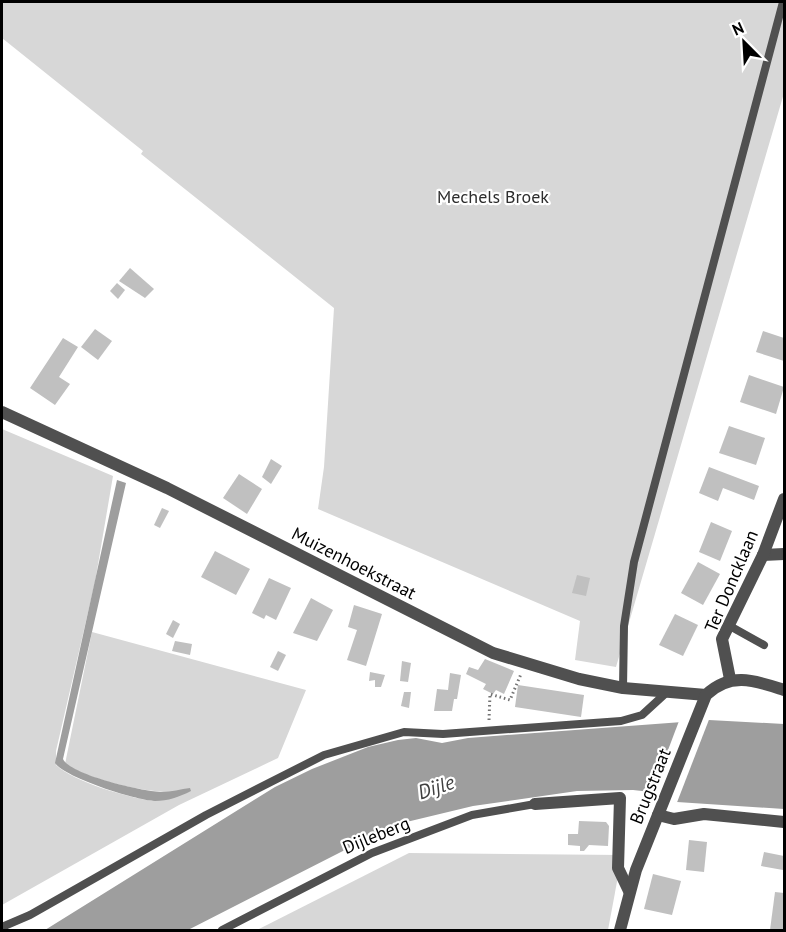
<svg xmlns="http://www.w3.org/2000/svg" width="786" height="932" viewBox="0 0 786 932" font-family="'PT Sans',sans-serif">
<rect width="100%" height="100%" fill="#fff"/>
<g fill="#d7d7d7">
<path d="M 2,2 L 784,2 L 784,93 L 616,667 L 575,660 L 580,621 L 318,509 L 324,467 L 334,308 L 141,154 L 143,151 L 2,38 Z"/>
<path d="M 2,429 L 113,476 L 95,582 L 56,751 L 56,765 C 74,782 127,797 152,801 L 163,792 C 132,789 91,780 65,764 L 92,632 L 306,690 L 278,758 L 179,805 L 2,905 Z"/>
<path d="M 409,853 L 622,855 L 608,930 L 257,930 Z"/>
</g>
<g fill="#9e9e9e">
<path d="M 117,480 L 126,483 L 63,759 C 70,775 145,792 162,792 C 171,792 181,789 190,788 L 191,791 C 179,797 168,801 155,801 C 135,800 66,778 55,763 Z"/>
<path d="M 709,720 L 784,724 L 784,809 L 677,802 L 651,792 L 633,790 L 577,791 L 473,806 L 394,825 L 188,930 L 45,930 L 275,787 L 312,769 L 368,747 L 398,740 L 416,738 L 442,743 L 468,738 Z"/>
</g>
<path fill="#fff" d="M 710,717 L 676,805 L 651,795 L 679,721 Z"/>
<g fill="#c0c0c0">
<path d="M 130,268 L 154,289 L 145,298 L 119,281 Z"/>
<path d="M 117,283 L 125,290 L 118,299 L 110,291 Z"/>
<path d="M 95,329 L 112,341 L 98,360 L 81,347 Z"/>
<path d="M 763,331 L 784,338 L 784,361 L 756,352 Z"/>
<path d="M 63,338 L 78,347 L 59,377 L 70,384 L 55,405 L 30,388 Z"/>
<path d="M 749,375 L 784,387 L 776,414 L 740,402 Z"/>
<path d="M 729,426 L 765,438 L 756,465 L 719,453 Z"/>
<path d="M 271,459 L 282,466 L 271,484 L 262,477 Z"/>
<path d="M 709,467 L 759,486 L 754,500 L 723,488 L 718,501 L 699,493 Z"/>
<path d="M 239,474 L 262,489 L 247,514 L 223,498 Z"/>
<path d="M 162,508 L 169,511 L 160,528 L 154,525 Z"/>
<path d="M 711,522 L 732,531 L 720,561 L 699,552 Z"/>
<path d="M 215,551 L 250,569 L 236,595 L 201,577 Z"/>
<path d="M 698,562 L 720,574 L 703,605 L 681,593 Z"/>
<path d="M 577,575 L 590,578 L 586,596 L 572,593 Z"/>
<path d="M 269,578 L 291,588 L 276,620 L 266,615 L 264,619 L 252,613 Z"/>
<path d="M 311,598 L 333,610 L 317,641 L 293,633 Z"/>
<path d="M 354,605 L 382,614 L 366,666 L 347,660 L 357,630 L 348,627 Z"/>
<path d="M 675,614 L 698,625 L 683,656 L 659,645 Z"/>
<path d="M 173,620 L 180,624 L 173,638 L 166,634 Z"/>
<path d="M 175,641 L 192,644 L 190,655 L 172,651 Z"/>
<path d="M 278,651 L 286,655 L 278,671 L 270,667 Z"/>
<path d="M 485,659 L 514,671 L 504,694 L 496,690 L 493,694 L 483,689 L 486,684 L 466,674 L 469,667 L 478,670 Z"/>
<path d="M 402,661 L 411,663 L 408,682 L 400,681 Z"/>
<path d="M 370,672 L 385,675 L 381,687 L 375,687 L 375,680 L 369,681 Z"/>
<path d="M 450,673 L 461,675 L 457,699 L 454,699 L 452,711 L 434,711 L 437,689 L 448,690 Z"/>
<path d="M 518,685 L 584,695 L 581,717 L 515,707 Z"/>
<path d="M 404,692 L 411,692 L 409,708 L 401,706 Z"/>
<path d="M 579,821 L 606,822 L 609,826 L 608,846 L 589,845 L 584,851 L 580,851 L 580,846 L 568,845 L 568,834 L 578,834 Z"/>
<path d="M 689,840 L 707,842 L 704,872 L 686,870 Z"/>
<path d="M 764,852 L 784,856 L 783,870 L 761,866 Z"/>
<path d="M 653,874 L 681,881 L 672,915 L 644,909 Z"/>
<path d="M 775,892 L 784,893 L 784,930 L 770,930 Z"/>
</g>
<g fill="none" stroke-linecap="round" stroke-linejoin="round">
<path stroke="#727272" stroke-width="3" stroke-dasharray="1.5 3" stroke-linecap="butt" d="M 489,720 L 490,694 L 510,700 L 521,674"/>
<g stroke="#505050" stroke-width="8">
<path d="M 728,625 L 764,645"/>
<path d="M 623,688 L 624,626 L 634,562 L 783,2"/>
<path d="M 2,927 L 30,915 L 206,815 L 324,755 L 404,732 L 443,734 L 621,721 L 642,715 L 666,693"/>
<path d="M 222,930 L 372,853 L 472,815 L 535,804"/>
</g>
<g stroke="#505050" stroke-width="12">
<path d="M 2,412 L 167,488 L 493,653 L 579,679 L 623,688 L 706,695"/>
<path d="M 763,555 L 784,554"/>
<path d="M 730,679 L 722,639 L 763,555 L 784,499"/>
<path d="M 535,804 L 620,798 L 618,868 L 629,891"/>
<path d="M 658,815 L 674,819 L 704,814 L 784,822"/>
</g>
<path stroke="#505050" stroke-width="12" d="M 620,930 L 636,870 L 706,695 C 731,671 756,681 784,690"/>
</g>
<g text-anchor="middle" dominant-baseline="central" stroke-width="4.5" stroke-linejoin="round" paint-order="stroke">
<g font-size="18" fill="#2e2e2e" stroke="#fff">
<text x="493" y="196">Mechels Broek</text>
</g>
<g font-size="18" fill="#000" stroke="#fff">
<text transform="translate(354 563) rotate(27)">Muizenhoekstraat</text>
<text transform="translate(731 581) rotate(-67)">Ter Doncklaan</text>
<text transform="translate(650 786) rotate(-68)">Brugstraat</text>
<text transform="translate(376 835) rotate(-22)">Dijleberg</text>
</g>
<g font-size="20" font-style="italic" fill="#3f3f3f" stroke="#fff">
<text transform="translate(436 787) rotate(-18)">Dijle</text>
</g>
</g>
<rect width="786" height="932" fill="none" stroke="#000000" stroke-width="6"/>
<g transform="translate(744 42) rotate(336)" stroke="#ffffff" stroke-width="4.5" paint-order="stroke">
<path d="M0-4.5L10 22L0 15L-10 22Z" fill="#000000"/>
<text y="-9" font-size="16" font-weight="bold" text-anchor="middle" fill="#000000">N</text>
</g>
</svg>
